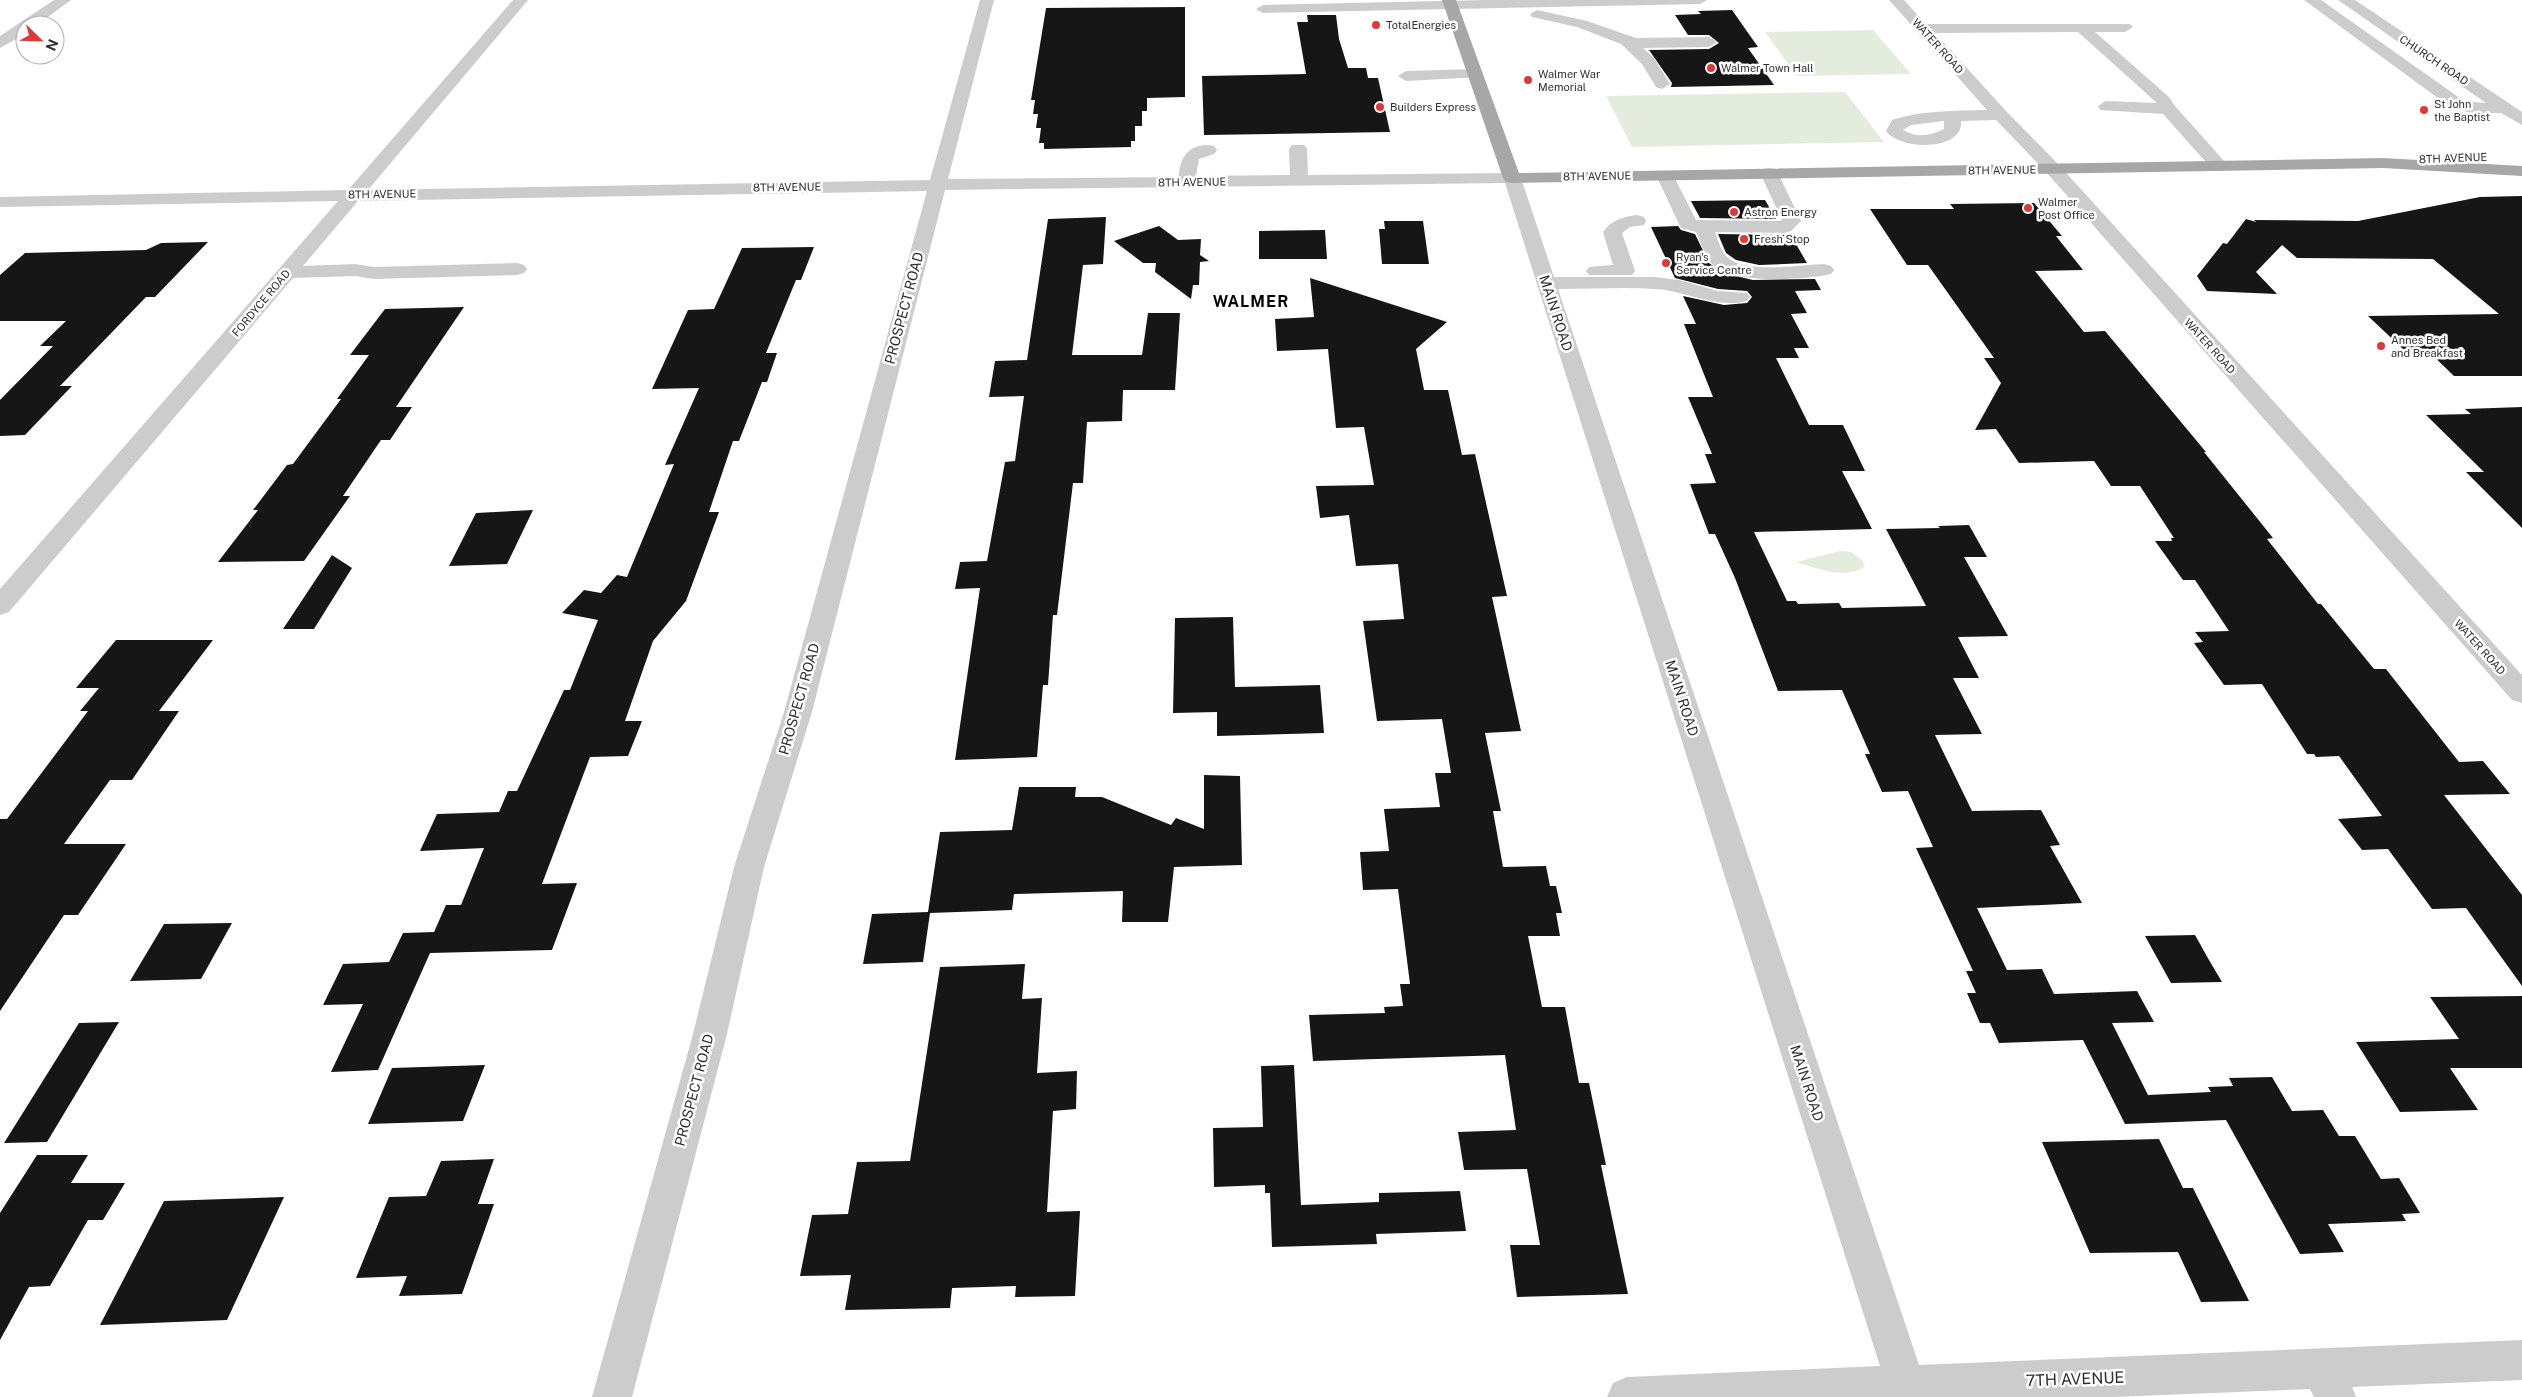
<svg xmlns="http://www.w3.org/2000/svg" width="2522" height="1397" viewBox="0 0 2522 1397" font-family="'Public Sans',sans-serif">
<rect width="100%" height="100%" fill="#fff"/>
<g fill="#e4ecdd">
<path d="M 1873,30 L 1911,74 L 1797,76 L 1765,32 Z"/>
<path d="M 1845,92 L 1884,142 L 1632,147 L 1606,96 Z"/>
<path d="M 1840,551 L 1851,552 L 1863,561 L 1864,567 C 1844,580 1817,568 1796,562 Z"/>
</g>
<g fill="#161616">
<path d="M 1185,7 L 1185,97 L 1147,98 L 1147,111 L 1142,111 L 1142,126 L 1135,126 L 1135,141 L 1131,141 L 1131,147 L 1044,149 L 1044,143 L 1039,143 L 1041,128 L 1036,128 L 1038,114 L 1033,114 L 1035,100 L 1031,100 L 1046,8 Z"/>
<path d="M 1732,10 L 1758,47 L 1748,48 L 1774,85 L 1671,87 L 1672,83 L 1649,50 L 1709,49 L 1719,43 L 1709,35 L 1688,35 L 1675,15 L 1701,14 L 1698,11 Z"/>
<path d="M 1307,15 L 1336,15 L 1339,39 L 1348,68 L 1366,68 L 1368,78 L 1378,78 L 1390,132 L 1204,135 L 1202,76 L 1306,74 L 1297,22 L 1308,22 Z"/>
<path d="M 2522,196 L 2522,376 L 2454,376 L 2426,349 L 2403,349 L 2368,316 L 2499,314 L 2433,259 L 2297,258 L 2282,245 L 2256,272 L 2277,294 L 2207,291 L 2197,276 L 2223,243 L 2227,244 L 2246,219 L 2256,222 L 2254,220 L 2358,221 L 2480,197 Z"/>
<path d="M 1765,200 L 1776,219 L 1700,218 L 1691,201 Z"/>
<path d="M 2034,203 L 2062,236 L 2056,236 L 2083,270 L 2035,271 L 2084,332 L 2105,331 L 2206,452 L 2204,452 L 2273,538 L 2267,539 L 2318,604 L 2321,604 L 2374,669 L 2386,669 L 2459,762 L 2483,761 L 2510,794 L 2444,795 L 2522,895 L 2522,986 L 2466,908 L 2432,909 L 2388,849 L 2362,850 L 2338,819 L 2382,816 L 2339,756 L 2316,757 L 2314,754 L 2307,754 L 2262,684 L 2224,685 L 2194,643 L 2203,642 L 2195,632 L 2229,631 L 2195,580 L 2183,580 L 2155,541 L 2172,541 L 2171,538 L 2174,538 L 2140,486 L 2111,486 L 2094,461 L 2019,463 L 1996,429 L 1975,430 L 2001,383 L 1984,358 L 1994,358 L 1928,265 L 1907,265 L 1870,209 L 1954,209 L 1950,204 Z"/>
<path d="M 1106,217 L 1103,264 L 1083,265 L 1072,355 L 1142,355 L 1148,313 L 1180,313 L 1175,390 L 1123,390 L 1122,421 L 1087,422 L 1083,483 L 1073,483 L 1057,615 L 1053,615 L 1048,685 L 1043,685 L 1037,757 L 955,760 L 980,588 L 955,589 L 960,562 L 987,561 L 1005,462 L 1015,461 L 1024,396 L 989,397 L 995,361 L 1027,360 L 1048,219 Z"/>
<path d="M 1384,221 L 1423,221 L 1429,264 L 1382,264 L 1379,229 L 1385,229 Z"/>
<path d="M 1159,226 L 1178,240 L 1201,239 L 1200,255 L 1209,261 L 1200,262 L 1199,285 L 1193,285 L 1191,299 L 1155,272 L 1156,263 L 1143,263 L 1114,241 Z"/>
<path d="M 1678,226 L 1681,230 L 1695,234 L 1709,263 L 1723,273 L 1753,280 L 1815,279 L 1821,290 L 1795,291 L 1807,313 L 1791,314 L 1809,348 L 1794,348 L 1799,358 L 1776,358 L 1809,425 L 1843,425 L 1865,471 L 1842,471 L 1872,529 L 1754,532 L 1787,601 L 1796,601 L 1798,604 L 1839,603 L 1842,608 L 1926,606 L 1886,529 L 1940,528 L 1938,526 L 1969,525 L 1987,557 L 1964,557 L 2008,636 L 1958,637 L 1979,678 L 1953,678 L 1982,734 L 1935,735 L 1972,811 L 2041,810 L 2060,845 L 2050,846 L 2082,903 L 1977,908 L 2007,970 L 2042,969 L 2054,994 L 2137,991 L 2154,1022 L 2112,1023 L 2148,1095 L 2211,1092 L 2208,1087 L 2233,1086 L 2229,1078 L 2272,1077 L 2292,1111 L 2323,1110 L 2339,1136 L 2355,1136 L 2381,1179 L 2399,1178 L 2420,1213 L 2402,1214 L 2406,1221 L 2328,1224 L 2344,1252 L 2300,1254 L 2226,1120 L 2125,1124 L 2083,1040 L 1999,1043 L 1990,1023 L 1980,1023 L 1967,993 L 1976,993 L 1966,971 L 1973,971 L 1916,848 L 1933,847 L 1908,791 L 1882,792 L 1865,754 L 1870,754 L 1842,690 L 1778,691 L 1735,578 L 1715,534 L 1709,534 L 1690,484 L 1716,483 L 1705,454 L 1712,454 L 1688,397 L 1713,397 L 1684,324 L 1696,324 L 1683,296 L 1724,305 L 1747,303 L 1752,297 L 1747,291 L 1718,289 L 1675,278 L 1651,227 Z"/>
<path d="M 1325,230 L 1327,259 L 1259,259 L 1259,231 Z"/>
<path d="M 1718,234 L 1785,235 L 1790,244 L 1796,244 L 1807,263 L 1759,265 L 1736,260 L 1726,253 Z"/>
<path d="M 208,242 L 155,297 L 146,297 L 60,386 L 72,386 L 25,435 L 0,436 L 0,400 L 53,346 L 40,346 L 66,321 L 0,321 L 0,275 L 25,253 L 146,250 L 161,243 Z"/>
<path d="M 814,247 L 801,280 L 796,280 L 766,353 L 777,353 L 767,382 L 762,382 L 739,441 L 733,441 L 709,512 L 719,512 L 686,601 L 653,641 L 625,721 L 642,721 L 628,756 L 590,757 L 542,884 L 577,883 L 552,950 L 430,953 L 378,1070 L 331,1072 L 363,1004 L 323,1005 L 343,964 L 389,962 L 403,933 L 434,932 L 446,905 L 461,905 L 484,848 L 420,851 L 437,814 L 499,812 L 508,791 L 517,791 L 564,690 L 570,690 L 598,620 L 562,613 L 584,590 L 601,593 L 617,575 L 627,577 L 674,464 L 665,465 L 699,388 L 652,389 L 688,310 L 714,309 L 742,248 Z"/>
<path d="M 1310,278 L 1447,322 L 1416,349 L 1424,390 L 1448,390 L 1462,455 L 1475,454 L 1507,596 L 1492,597 L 1521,731 L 1485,733 L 1501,811 L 1493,811 L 1503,867 L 1546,866 L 1550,886 L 1556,886 L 1562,913 L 1556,913 L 1560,936 L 1528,936 L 1542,1007 L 1565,1007 L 1579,1083 L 1589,1083 L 1606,1165 L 1601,1165 L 1628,1294 L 1517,1297 L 1510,1245 L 1540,1245 L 1527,1169 L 1464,1170 L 1458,1132 L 1516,1130 L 1505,1055 L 1313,1061 L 1309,1015 L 1385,1013 L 1384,1007 L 1403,1006 L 1400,984 L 1410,984 L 1398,889 L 1363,890 L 1360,852 L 1389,851 L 1384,809 L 1440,807 L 1435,773 L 1451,773 L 1442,719 L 1377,721 L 1363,621 L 1404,619 L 1398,564 L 1356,566 L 1349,515 L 1320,518 L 1316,486 L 1374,485 L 1364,427 L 1336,428 L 1328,349 L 1277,351 L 1275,319 L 1314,317 Z"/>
<path d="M 464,307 L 396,407 L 412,407 L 390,440 L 381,440 L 343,496 L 350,496 L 304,561 L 218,562 L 258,510 L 253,510 L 287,465 L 293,464 L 341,399 L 337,399 L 369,355 L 350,355 L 385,309 Z"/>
<path d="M 2522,407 L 2522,528 L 2466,472 L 2484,472 L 2426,415 L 2471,414 L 2465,409 Z"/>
<path d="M 533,510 L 507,564 L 449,566 L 476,513 Z"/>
<path d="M 332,555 L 352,568 L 314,629 L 283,629 Z"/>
<path d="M 1233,617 L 1235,687 L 1320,685 L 1324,733 L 1217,736 L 1217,712 L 1173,713 L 1175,618 Z"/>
<path d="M 116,640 L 213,640 L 159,711 L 179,711 L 132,780 L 110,780 L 64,844 L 126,844 L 78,915 L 64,915 L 0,1011 L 0,819 L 7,819 L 88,711 L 80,711 L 99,688 L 76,688 Z"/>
<path d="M 1204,775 L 1240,776 L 1242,865 L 1174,867 L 1168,922 L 1122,922 L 1123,891 L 1014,894 L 1012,910 L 930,913 L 923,962 L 863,964 L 872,914 L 928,912 L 940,832 L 1012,830 L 1019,787 L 1076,787 L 1075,797 L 1102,797 L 1171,825 L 1176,818 L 1204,829 Z"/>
<path d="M 232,923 L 201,979 L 130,981 L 164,924 Z"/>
<path d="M 2195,935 L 2209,960 L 2222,982 L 2171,983 L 2145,936 Z"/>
<path d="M 1025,964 L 1022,999 L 1042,998 L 1037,1073 L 1077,1071 L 1076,1109 L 1053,1111 L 1047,1212 L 1080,1211 L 1075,1296 L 1015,1297 L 1016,1286 L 952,1288 L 950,1308 L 845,1310 L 851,1275 L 800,1276 L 812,1215 L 848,1214 L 857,1162 L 910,1161 L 940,967 Z"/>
<path d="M 2522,996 L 2522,1068 L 2450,1068 L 2478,1110 L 2400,1112 L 2356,1042 L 2459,1039 L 2430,997 Z"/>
<path d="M 119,1022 L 47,1142 L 4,1143 L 79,1023 Z"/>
<path d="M 485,1065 L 463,1121 L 368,1124 L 392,1068 Z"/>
<path d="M 1294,1065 L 1301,1205 L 1379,1202 L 1379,1193 L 1460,1191 L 1466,1231 L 1376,1234 L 1377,1244 L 1272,1247 L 1270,1193 L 1265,1193 L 1265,1185 L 1214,1187 L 1213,1128 L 1263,1127 L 1261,1066 Z"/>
<path d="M 2159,1139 L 2183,1188 L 2193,1188 L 2249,1301 L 2201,1302 L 2178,1252 L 2090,1253 L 2042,1142 Z"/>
<path d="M 37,1155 L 88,1155 L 71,1183 L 125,1183 L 103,1220 L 88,1220 L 50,1286 L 29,1287 L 0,1340 L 0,1213 Z"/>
<path d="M 494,1159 L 478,1204 L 494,1204 L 462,1294 L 399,1296 L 407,1276 L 356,1278 L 389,1197 L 426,1196 L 441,1161 Z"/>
<path d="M 284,1197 L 227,1320 L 100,1325 L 164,1201 Z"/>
</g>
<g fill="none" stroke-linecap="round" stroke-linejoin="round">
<g fill="#ccc" fill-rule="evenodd">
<path d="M 54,0 L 71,0 L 37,25 L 25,25 L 25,34 L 0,48 L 0,36 Z"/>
<path d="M 513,0 L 528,0 L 368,190 L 930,180 L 980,0 L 994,0 L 948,179 L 1179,177 C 1179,156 1192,141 1214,146 L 1217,150 L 1214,154 L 1199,159 L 1196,176 L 1290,175 L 1289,149 L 1292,145 L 1304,145 L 1307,149 L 1308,175 L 1512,173 L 1518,174 L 1521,178 L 1554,277 L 1655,277 L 1679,280 L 1718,291 L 1747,293 L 1750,297 L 1747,301 C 1716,309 1687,291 1656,289 C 1623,287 1590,289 1558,289 L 1919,1365 L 2522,1340 L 2522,1380 L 2352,1387 L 2356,1397 L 2314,1397 L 2310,1389 L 2112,1397 L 1607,1397 L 1613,1383 L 1627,1377 L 1880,1366 L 1505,183 L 945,190 L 812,712 L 764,867 L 727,1034 L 632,1397 L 592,1397 L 693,1034 L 734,867 L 784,712 L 927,191 L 358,201 L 303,266 L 355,264 L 374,267 L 517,263 L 524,265 L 527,269 L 524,273 L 517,275 L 374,279 L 355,276 L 293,278 L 9,612 L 0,615 L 0,589 L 338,201 L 0,207 L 0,197 L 348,190 Z"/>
<path d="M 1487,0 L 1707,0 L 1700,4 L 1263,13 L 1256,9 L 1263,5 Z"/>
<path d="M 1889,0 L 1904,0 L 1926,24 L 2130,24 L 2133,27 L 2125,32 L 2095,32 L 2169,97 L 2175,106 L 2225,162 L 2228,166 L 2225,170 L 2213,170 L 2163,114 L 2100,110 L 2098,106 L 2106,101 L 2157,103 L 2078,32 L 1935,33 L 2006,111 L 2059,165 L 2522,675 L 2522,703 L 2512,700 L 2047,173 L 1996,120 L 1961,121 C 1964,151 1900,151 1886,131 L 1892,120 C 1923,110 1955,111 1987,110 ZM 1944,121 L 1944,129 C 1930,136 1917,138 1903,130 L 1911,125 Z"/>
<path d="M 2304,0 L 2321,0 L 2464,101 L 2486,103 L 2338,0 L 2355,0 L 2522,112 L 2522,125 L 2501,113 L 2473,113 L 2453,109 Z"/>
<path d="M 1537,10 L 1587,21 L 1636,38 L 1709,37 L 1717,42 L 1709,47 L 1643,48 L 1654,58 L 1670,84 L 1662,89 L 1656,87 L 1642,64 L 1621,44 L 1577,27 L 1532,17 L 1530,14 Z"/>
<path d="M 1475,69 L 1481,71 L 1483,74 L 1481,77 L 1406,81 L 1398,76 L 1406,71 Z"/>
<path d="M 1769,168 L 1775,169 L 1778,173 L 1801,221 L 1791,231 L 1784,233 L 1715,232 C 1718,240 1721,251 1727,257 C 1744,274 1801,265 1824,264 L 1831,266 L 1834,270 L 1831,274 C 1806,280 1734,284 1714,266 C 1705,257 1701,243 1696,232 L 1681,228 L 1679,224 L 1656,175 L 1659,171 L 1671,171 L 1696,220 L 1780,221 L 1782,220 L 1760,173 L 1763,169 Z"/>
<path d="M 1637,215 L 1644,217 L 1646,221 L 1644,225 L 1630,227 L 1622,233 L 1635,271 L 1632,275 L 1589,275 L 1586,271 L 1589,267 L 1613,265 L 1603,232 C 1611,220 1623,217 1637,215 Z"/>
</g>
<path fill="#a7a7a7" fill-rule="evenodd" d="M 1442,0 L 1456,0 L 1519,173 L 2383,158 L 2522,166 L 2522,176 L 2383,168 L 1512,183 L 1506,182 L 1503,178 Z"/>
</g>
<g fill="#de3939" stroke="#fff" stroke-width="2">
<circle cx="1376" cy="25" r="5"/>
<circle cx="1711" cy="68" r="5"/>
<circle cx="1528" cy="80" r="5"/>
<circle cx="1380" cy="107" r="5"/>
<circle cx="2424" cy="110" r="5"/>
<circle cx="2028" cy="208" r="5"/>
<circle cx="1734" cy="212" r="5"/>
<circle cx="1744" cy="239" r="5"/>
<circle cx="1666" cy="263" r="5"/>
<circle cx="2381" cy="346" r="5"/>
</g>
<g text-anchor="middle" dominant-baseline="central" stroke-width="5" stroke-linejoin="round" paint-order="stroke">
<g font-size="11" fill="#2f2f2f" stroke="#fff" text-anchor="start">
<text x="1386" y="25">TotalEnergies</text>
<text x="1721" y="68">Walmer Town Hall</text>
<text x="1538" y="74">Walmer War<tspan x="1538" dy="13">Memorial</tspan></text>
<text x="2434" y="104">St John<tspan x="2434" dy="13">the Baptist</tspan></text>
<text x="1390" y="107">Builders Express</text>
<text x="2038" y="202">Walmer<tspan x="2038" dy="13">Post Office</tspan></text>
<text x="1744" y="212">Astron Energy</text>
<text x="1754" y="239">Fresh Stop</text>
<text x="1676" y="257">Ryan's<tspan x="1676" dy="13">Service Centre</tspan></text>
<text x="2391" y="340">Annes Bed<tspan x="2391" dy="13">and Breakfast</tspan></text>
</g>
<g font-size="11" fill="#2f2f2f" stroke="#fff">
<text transform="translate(1938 46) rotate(48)">WATER ROAD</text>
<text transform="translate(2434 60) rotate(34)">CHURCH ROAD</text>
<text transform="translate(2453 158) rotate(-2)">8TH AVENUE</text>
<text transform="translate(2002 170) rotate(-1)">8TH AVENUE</text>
<text transform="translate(1597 176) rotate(-1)">8TH AVENUE</text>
<text transform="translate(1192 182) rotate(-1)">8TH AVENUE</text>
<text transform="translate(787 187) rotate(-1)">8TH AVENUE</text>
<text transform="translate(382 194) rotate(-1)">8TH AVENUE</text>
<text transform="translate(261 303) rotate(-50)">FORDYCE ROAD</text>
<text transform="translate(2210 346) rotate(48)">WATER ROAD</text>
<text transform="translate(2480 647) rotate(48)">WATER ROAD</text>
</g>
<g font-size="14" fill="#2f2f2f" stroke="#fff">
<text transform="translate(904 308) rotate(-75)">PROSPECT ROAD</text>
<text transform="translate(1556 313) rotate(72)">MAIN ROAD</text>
<text transform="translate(1682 698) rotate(72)">MAIN ROAD</text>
<text transform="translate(799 699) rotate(-74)">PROSPECT ROAD</text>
<text transform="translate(1807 1083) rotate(72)">MAIN ROAD</text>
<text transform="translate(694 1090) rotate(-75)">PROSPECT ROAD</text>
</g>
<g font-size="16" font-weight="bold" letter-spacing="1" fill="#000" stroke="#fff">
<text x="1251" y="301">WALMER</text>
</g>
<g font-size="16" fill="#2f2f2f" stroke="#fff">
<text transform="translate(2075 1379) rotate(-2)">7TH AVENUE</text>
</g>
</g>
<g transform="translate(40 40) rotate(113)"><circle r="24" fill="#ffffff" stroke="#acacac"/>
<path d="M0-4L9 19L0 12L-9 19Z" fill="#de3939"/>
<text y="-8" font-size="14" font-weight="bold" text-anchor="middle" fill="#2f2f2f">N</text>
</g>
</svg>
